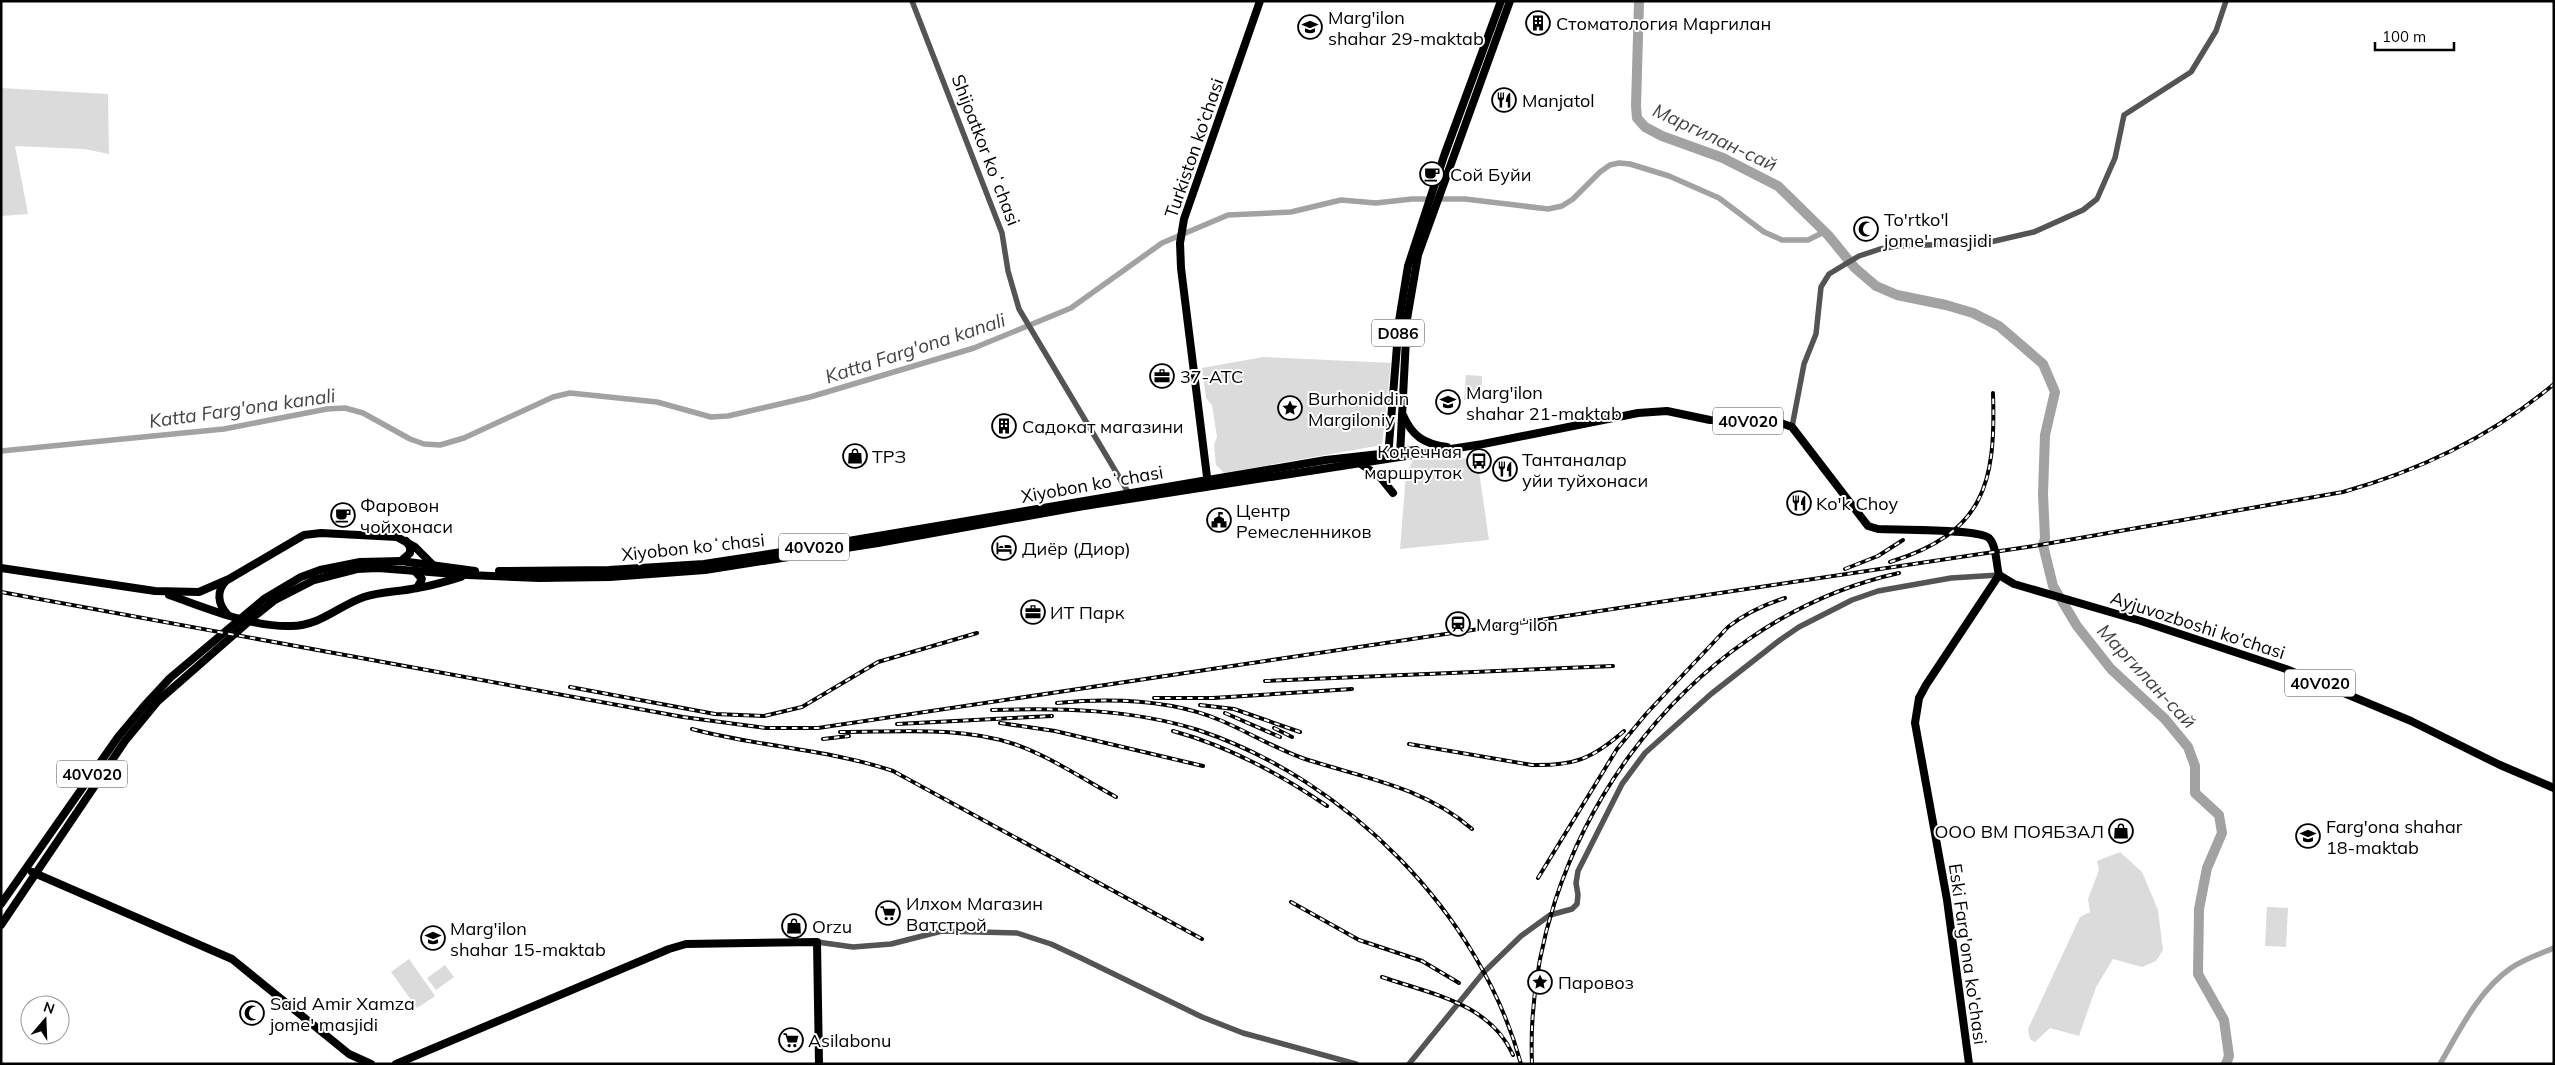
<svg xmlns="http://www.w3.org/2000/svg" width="2555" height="1065" viewBox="0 0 2555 1065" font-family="Mulish,sans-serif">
<rect width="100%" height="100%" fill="#fff"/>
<g fill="#dbdbdb">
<path d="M 1,88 L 108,94 L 109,154 L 84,149 L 15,146 L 28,214 L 1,216 Z"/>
<path d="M 1263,357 L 1391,363 L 1382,445 L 1224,473 L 1216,465 L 1214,445 L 1217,437 L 1212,405 L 1206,398 L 1202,368 Z"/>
<path d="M 1466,375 L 1482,376 L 1481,401 L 1464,400 Z"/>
<path d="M 1477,458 L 1489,540 L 1400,549 L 1406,475 L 1413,460 Z"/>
<path d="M 2120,852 L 2142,872 L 2158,910 L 2163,950 L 2156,961 L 2142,967 L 2113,959 L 2096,987 L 2079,1036 L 2050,1028 L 2035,1042 L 2030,1039 L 2028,1029 L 2080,917 L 2090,912 L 2088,899 L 2099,870 L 2097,861 Z"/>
<path d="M 2267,907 L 2288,908 L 2286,947 L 2265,946 Z"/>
<path d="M 409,959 L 435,996 L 417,1008 L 391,972 Z"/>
<path d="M 445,965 L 454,977 L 436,990 L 427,978 Z"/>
</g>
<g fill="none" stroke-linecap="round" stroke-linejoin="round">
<g stroke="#a2a2a2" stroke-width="5.5">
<path d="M 1,451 L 224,429 L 327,409 L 345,408 L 363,413 L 410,439 L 424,444 L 440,445 L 464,438 L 553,397 L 570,393 L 657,402 L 711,417 L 728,416 L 810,397 L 974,348 L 1071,308 L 1162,243 L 1228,215 L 1291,212 L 1341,200 L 1376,203 L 1412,199 L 1465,199 L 1548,209 L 1562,206 L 1573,199 L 1600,172 L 1610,165 L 1619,163 L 1630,164 L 1669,176 L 1719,198 L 1764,232 L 1782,240 L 1808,240 L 1824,232"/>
<path d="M 2440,1064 C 2460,1030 2478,991 2511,968 C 2524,959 2540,954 2554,948"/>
</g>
<path stroke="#a2a2a2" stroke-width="10" d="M 1639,1 L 1636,106 L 1637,118 L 1645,127 L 1662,136 L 1723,158 L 1778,186 L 1828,235 L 1855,268 L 1876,286 L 1897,295 L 1946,305 L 1973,313 L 1999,326 L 2043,364 L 2055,392 L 2045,435 L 2043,494 L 2045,538 L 2043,545 L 2053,586 L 2077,626 L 2111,669 L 2165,719 L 2188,747 L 2195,766 L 2195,793 L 2219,815 L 2222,833 L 2207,868 L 2199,909 L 2198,974 L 2224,1020 L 2229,1056 L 2226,1064"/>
<g stroke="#545454" stroke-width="5.5">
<path d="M 912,1 L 1002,233 L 1008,271 L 1019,309 L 1128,492"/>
<path d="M 1792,427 L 1804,364 L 1816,334 L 1821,287 L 1829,274 L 1859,256 L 1880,249 L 1897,246 L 1986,243 L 2034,232 L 2083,210 L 2097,199 L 2115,158 L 2124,115 L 2191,72 L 2216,31 L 2226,1"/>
<path d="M 817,942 L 853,947 L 891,944 L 942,931 L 1017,933 L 1051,944 L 1081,958 L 1202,1017 L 1243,1033 L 1356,1064"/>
<path d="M 1409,1064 L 1483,973 L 1521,936 L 1550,915 L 1572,909 L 1577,904 L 1578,895 L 1576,883 L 1578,871 L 1622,784 L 1645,753 L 1711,694 L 1780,640 L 1799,627 L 1852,600 L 1878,591 L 1951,578 L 1999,575"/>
</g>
<g stroke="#000" stroke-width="8">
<path d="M 1403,415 C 1412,436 1424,444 1447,447"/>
<path d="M 1400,455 L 1407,319 L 1418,255 L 1510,1"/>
<path d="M 1388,457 L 1399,321 L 1408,266 L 1444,156 L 1501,1"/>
<path d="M 1358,462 L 1381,478 L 1393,493"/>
<path d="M 1208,485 L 1181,268 L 1180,243 L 1184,219 L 1260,1"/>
<path d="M 401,561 L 410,553 L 410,547 L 406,541"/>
<path d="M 1,568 L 155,591 L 199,592 L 229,579 L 304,535 L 321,533 L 397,537 L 415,547 L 433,565"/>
<path d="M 414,570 L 422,579 L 417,588"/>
<path d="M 499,571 L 609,570 L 704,564 L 801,549 L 1326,460 L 1416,450"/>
<path d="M 1999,575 L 2014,584 L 2141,621 L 2286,669 L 2411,721 L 2500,765 L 2554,788"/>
<path d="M 226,581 C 216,591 218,604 227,614"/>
<path d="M 169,595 C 207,608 250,627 291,626 C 320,626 338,606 364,597 C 382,591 399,592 417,588 C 432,586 447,581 461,577"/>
<path d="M 32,872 L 232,959 L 349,1054 L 371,1064"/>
<path d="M 1,904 L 118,737 L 144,706 L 170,678 L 264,599 L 301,577 L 320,570 L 360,562 L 401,561 L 475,571"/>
<path d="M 1,925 L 125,741 L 158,701 L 255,616 L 275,600 L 314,580 L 357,569 L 378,568 L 468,575 L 539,578 L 610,577 L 705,570 L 878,543 L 1078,507 L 1483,444 L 1638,413 L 1667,411 L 1710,420 L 1775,421 L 1792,427 L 1868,526 L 1878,529 C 1897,530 1979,529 1989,538 C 1997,546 1996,565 1999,575"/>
<path d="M 396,1064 L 669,949 L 686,944 L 817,942 L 819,1064"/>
<path d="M 1969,1064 L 1947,900 L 1915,723 L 1919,698 L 1926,685 L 1999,575"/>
</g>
<g stroke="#000" stroke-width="4">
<g id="rail">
<path d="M 1890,562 C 1984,533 1996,484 1993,393"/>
<path d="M 1845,569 L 1878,556 L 1903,540"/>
<path d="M 1,592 L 683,717 L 766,728 L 818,728 L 2034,546 L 2343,492 C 2421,470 2491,437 2554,384"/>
<path d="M 1265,681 L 1613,666"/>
<path d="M 570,687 L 715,714 L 764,716 L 802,707 L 878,662 L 977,633"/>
<path d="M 1154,698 L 1213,698 L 1352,689"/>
<path d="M 1057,703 C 1111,698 1171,699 1222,721 C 1250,733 1276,749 1305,759 C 1364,778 1424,787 1472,829"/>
<path d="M 1200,705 L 1234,709 L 1300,732"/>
<path d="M 992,710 C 1061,708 1132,709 1198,730 C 1346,779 1480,913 1521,1064"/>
<path d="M 1225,713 L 1280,737"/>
<path d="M 1000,723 L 1055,731 L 1203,766"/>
<path d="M 897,724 L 1052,716"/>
<path d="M 1274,728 L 1292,737"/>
<path d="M 692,729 C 759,747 828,749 893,771 L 1202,939"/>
<path d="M 1173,731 C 1228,746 1280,774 1327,806"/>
<path d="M 840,732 C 897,732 960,726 1014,744 C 1049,756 1083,779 1116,797"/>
<path d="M 823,739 L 849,736"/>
<path d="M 1409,744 L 1532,765 C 1574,766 1592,759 1624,731"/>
<path d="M 1538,878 L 1617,749 L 1646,714 L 1728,627 C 1746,613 1763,605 1785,598"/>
<path d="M 1291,902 L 1359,940 L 1422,961 L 1459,983"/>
<path d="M 1382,977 C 1431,994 1490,1003 1513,1055"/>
<path d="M 1532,1064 C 1523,844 1682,621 1899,573"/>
</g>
</g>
<use href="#rail" stroke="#fff" stroke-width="2" stroke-dasharray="5.5" stroke-linecap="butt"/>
</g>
<defs>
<g id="building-ring" transform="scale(1.25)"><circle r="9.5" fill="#fff" stroke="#000" stroke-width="1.5"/><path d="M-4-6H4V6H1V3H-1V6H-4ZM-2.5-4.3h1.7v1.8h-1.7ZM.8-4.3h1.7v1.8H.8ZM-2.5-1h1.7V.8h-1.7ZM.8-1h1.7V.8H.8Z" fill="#000"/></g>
<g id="school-ring" transform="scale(1.25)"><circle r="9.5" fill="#fff" stroke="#000" stroke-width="1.5"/><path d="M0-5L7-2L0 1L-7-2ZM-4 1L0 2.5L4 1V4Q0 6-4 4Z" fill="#000"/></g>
<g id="restaurant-ring" transform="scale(1.25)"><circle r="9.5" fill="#fff" stroke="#000" stroke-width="1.5"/><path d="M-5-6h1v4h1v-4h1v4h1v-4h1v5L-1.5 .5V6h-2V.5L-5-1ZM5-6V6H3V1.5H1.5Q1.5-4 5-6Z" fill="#000"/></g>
<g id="cafe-ring" transform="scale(1.25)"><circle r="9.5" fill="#fff" stroke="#000" stroke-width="1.5"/><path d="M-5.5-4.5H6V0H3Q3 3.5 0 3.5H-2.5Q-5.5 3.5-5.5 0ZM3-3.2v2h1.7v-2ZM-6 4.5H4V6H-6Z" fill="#000"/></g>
<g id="mosque-ring" transform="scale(1.25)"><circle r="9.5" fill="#fff" stroke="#000" stroke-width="1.5"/><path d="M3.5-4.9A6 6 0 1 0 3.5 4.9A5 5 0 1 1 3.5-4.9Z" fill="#000"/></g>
<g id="office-ring" transform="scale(1.25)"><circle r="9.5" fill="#fff" stroke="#000" stroke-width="1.5"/><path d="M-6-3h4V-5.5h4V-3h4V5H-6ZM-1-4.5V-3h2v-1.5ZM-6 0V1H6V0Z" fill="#000"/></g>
<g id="sight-ring" transform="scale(1.25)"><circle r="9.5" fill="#fff" stroke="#000" stroke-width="1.5"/><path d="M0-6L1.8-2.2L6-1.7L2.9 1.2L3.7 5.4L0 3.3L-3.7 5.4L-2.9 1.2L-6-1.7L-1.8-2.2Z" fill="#000"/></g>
<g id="shop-ring" transform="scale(1.25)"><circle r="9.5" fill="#fff" stroke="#000" stroke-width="1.5"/><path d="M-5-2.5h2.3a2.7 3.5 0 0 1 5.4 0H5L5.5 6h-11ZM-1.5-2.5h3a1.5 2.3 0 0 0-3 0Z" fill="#000"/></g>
<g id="bus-ring" transform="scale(1.25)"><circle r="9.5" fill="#fff" stroke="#000" stroke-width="1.5"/><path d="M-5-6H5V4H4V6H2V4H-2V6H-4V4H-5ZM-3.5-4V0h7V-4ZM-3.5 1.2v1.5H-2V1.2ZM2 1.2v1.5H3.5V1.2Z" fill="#000"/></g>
<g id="civic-ring" transform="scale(1.25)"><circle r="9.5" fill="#fff" stroke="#000" stroke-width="1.5"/><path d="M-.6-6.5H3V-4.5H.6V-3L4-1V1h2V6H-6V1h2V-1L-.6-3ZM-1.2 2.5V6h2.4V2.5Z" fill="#000"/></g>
<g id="hotel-ring" transform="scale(1.25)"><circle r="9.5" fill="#fff" stroke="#000" stroke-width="1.5"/><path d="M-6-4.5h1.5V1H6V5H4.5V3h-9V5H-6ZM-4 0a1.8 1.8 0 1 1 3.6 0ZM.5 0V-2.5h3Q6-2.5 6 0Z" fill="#000"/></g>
<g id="station-ring" transform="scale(1.25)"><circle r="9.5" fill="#fff" stroke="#000" stroke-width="1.5"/><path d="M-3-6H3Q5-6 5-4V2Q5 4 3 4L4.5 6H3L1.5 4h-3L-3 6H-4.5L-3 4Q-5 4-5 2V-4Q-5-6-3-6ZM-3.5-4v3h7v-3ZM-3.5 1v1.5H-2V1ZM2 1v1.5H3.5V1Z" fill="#000"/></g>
<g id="supermarket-ring" transform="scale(1.25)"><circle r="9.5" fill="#fff" stroke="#000" stroke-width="1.5"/><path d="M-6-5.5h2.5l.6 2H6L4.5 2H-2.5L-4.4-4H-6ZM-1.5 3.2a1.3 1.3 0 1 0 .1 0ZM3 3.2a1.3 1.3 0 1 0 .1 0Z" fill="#000"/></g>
</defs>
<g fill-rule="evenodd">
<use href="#building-ring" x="1538" y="23"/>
<use href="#school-ring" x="1310" y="27"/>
<use href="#restaurant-ring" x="1504" y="100"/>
<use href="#cafe-ring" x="1432" y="174"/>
<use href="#mosque-ring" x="1866" y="229"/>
<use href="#office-ring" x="1162" y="376"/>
<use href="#school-ring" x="1448" y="402"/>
<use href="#sight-ring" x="1290" y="408"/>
<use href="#building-ring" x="1004" y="426"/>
<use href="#shop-ring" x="855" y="456"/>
<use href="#bus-ring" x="1479" y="461"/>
<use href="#restaurant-ring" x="1505" y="469"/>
<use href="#restaurant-ring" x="1799" y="503"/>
<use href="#cafe-ring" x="343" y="515"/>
<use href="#civic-ring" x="1219" y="520"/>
<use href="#hotel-ring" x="1004" y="548"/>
<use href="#office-ring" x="1033" y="612"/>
<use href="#station-ring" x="1458" y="624"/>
<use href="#shop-ring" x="2121" y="831"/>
<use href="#school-ring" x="2308" y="836"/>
<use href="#supermarket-ring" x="888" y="913"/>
<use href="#shop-ring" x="794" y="926"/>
<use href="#school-ring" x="433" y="938"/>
<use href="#sight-ring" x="1540" y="982"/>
<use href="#mosque-ring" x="252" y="1013"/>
<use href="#supermarket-ring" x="791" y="1040"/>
</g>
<g text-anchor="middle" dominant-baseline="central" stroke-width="4" stroke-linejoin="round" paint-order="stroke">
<g fill="#fff" stroke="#4c4c4c" stroke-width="1">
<rect x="1372" y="319.5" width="52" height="27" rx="4"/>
<rect x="1713" y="407.5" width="70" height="27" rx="4"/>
<rect x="779" y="533.5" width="70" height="27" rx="4"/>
<rect x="2285" y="669.5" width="70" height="27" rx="4"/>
<rect x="57" y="760.5" width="70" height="27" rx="4"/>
</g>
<g font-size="16" font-weight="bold" fill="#000">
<text x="1398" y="333">D086</text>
<text x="1748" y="421">40V020</text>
<text x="814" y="547">40V020</text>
<text x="2320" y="683">40V020</text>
<text x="92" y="774">40V020</text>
</g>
<g font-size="18" fill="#000" stroke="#fff" text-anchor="start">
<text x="1328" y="17">Marg'ilon<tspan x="1328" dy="21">shahar 29-maktab</tspan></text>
<text x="1556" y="23">Стоматология Маргилан</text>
<text x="1522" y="100">Manjatol</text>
<text x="1450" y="174">Сой Буйи</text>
<text x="1884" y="219">To'rtko'l<tspan x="1884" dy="21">jome' masjidi</tspan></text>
<text x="1180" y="376">37-АТС</text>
<text x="1466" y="392">Marg'ilon<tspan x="1466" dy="21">shahar 21-maktab</tspan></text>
<text x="1308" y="398">Burhoniddin<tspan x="1308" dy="21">Margiloniy</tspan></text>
<text x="1022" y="426">Садокат магазини</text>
<text x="1462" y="451" text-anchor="end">Конечная<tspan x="1462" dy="21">маршруток</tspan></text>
<text x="872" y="456">ТРЗ</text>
<text x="1522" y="459">Тантаналар<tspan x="1522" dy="21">уйи туйхонаси</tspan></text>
<text x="1816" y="503">Ko'k Choy</text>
<text x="360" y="505">Фаровон<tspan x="360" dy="21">чойхонаси</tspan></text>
<text x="1236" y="510">Центр<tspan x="1236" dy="21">Ремесленников</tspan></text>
<text x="1022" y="548">Диёр (Диор)</text>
<text x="1050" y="612">ИТ Парк</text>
<text x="1476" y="624">Margʻilon</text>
<text x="2326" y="826">Farg'ona shahar<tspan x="2326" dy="21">18-maktab</tspan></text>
<text x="2104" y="831" text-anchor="end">ООО ВМ ПОЯБЗАЛ</text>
<text x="906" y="903">Илхом Магазин<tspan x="906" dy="21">Ватстрой</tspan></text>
<text x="812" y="926">Orzu</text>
<text x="450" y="928">Marg'ilon<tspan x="450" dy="21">shahar 15-maktab</tspan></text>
<text x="1558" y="982">Паровоз</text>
<text x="270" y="1003">Said Amir Xamza<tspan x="270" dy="21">jome' masjidi</tspan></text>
<text x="808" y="1040">Asilabonu</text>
</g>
<g font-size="18" fill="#000" stroke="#fff">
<text transform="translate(1194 148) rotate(-71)">Turkiston ko’chasi</text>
<text transform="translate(986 150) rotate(69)">Shijoatkor koʻchasi</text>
<text transform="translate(1092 484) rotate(-10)">Xiyobon koʻchasi</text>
<text transform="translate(693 547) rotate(-6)">Xiyobon koʻchasi</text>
<text transform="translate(2198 625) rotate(18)">Ayjuvozboshi ko'chasi</text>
<text transform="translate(1968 954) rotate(82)">Eski Farg'ona ko'chasi</text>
</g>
<g font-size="19" font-style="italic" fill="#434343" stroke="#fff">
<text transform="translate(1715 137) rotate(25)">Маргилан-сай</text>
<text transform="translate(915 348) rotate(-18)">Katta Farg'ona kanali</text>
<text transform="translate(242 408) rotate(-8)">Katta Farg'ona kanali</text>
<text transform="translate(2147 676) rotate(47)">Маргилан-сай</text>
</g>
</g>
<rect width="2555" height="1065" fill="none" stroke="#000000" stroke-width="5"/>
<g transform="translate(45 1020) rotate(19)"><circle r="24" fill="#ffffff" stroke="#999999"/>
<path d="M0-4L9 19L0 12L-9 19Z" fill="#000000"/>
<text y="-8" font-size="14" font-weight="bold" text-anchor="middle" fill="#000000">N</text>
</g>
<path d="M2375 42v8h79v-8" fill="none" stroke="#000000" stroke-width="2.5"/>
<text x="2382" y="42" font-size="15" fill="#000000" stroke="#ffffff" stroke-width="4" paint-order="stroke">100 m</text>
</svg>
